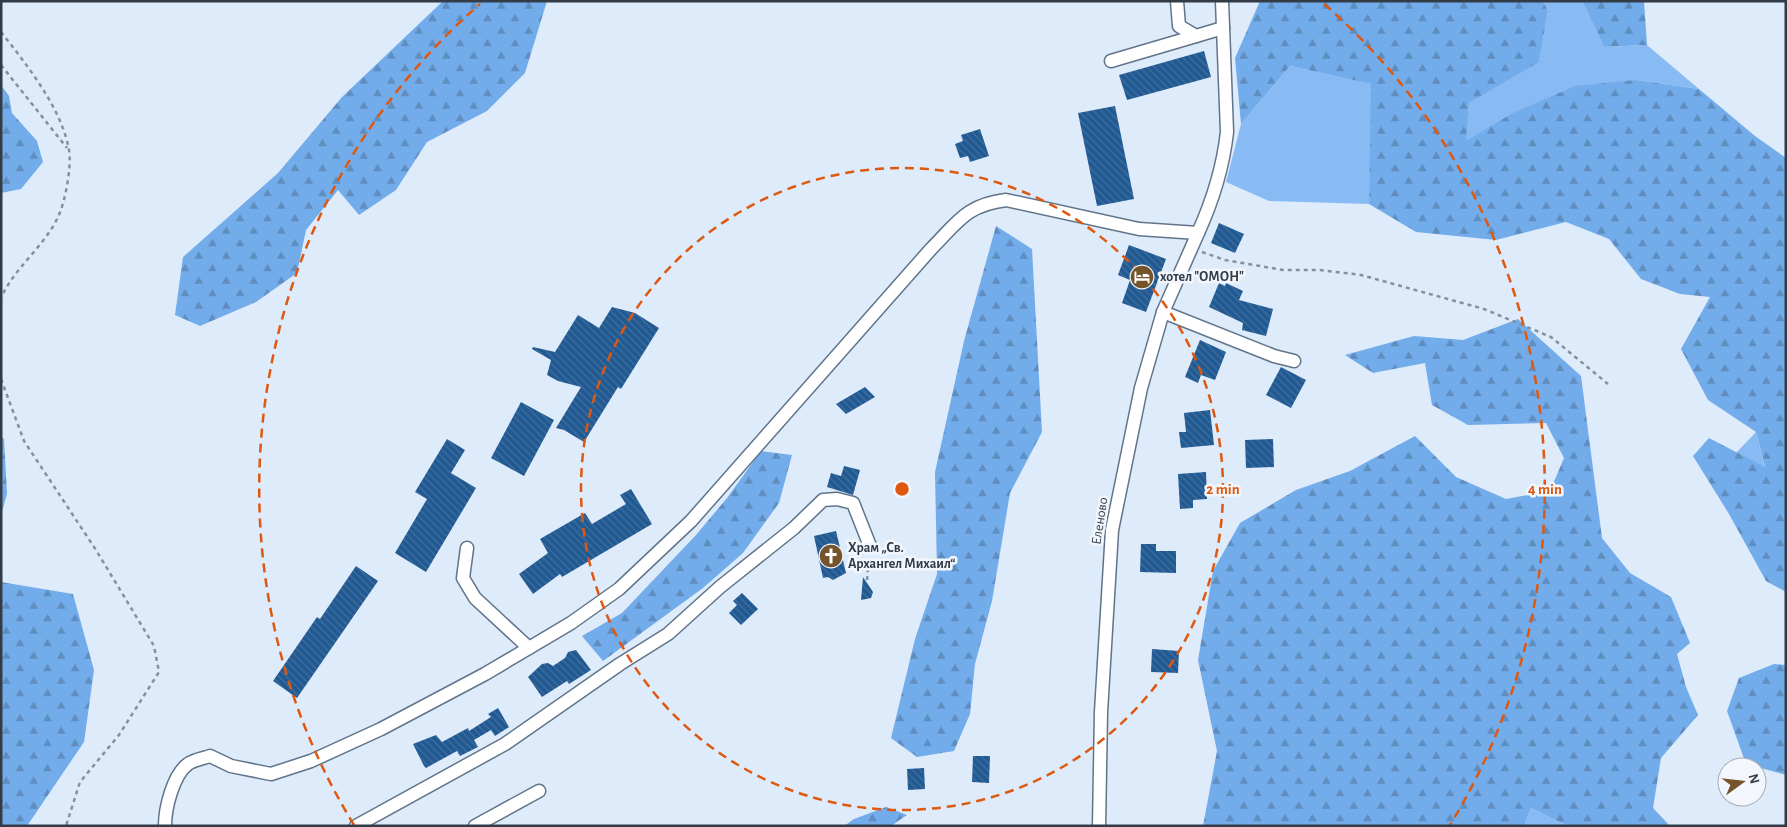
<svg xmlns="http://www.w3.org/2000/svg" width="1787" height="827" viewBox="0 0 1787 827" font-family="'Alegreya Sans',sans-serif">
<defs>
<pattern id="forest-firs" width="22" height="20" patternUnits="userSpaceOnUse" patternTransform="scale(1.25)"><rect width="22" height="20" fill="#73acea"/><path d="M5 1l3.5 6h-7zM16 11l3.5 6h-7z" fill="#5f8dbf"/></pattern>
<pattern id="building-back-hatch" width="6" height="6" patternUnits="userSpaceOnUse" patternTransform="scale(1.25)"><rect width="6" height="6" fill="#215a92"/><path d="M-1 5l2 2M0 0l6 6M5-1l2 2" fill="none" stroke="#416f9d"/></pattern>
</defs>
<rect width="100%" height="100%" fill="#deebfa"/>
<g fill="#88bbf3">
<path d="M 1543,1 L 1582,1 L 1604,47 L 1647,45 L 1699,89 L 1636,80 L 1465,142 L 1469,103 L 1539,61 L 1548,11 Z"/>
<path d="M 1290,66 L 1372,84 L 1369,204 L 1269,201 L 1226,182 L 1241,124 Z"/>
<path d="M 1756,432 L 1765,468 L 1736,453 Z"/>
<path d="M 1531,808 L 1568,826 L 1524,826 Z"/>
</g>
<g fill="url(#forest-firs)">
<path d="M 443,1 L 547,1 L 525,73 L 487,111 L 427,142 L 396,190 L 359,215 L 338,190 L 306,230 L 297,273 L 256,302 L 200,326 L 175,315 L 183,257 L 278,173 L 342,97 Z"/>
<path d="M 1260,1 L 1543,1 L 1548,11 L 1539,62 L 1469,103 L 1466,141 L 1511,114 L 1575,86 L 1636,80 L 1699,89 L 1755,136 L 1786,158 L 1786,592 L 1766,581 L 1729,514 L 1693,456 L 1709,438 L 1765,467 L 1756,432 L 1708,400 L 1681,349 L 1710,297 L 1680,294 L 1641,279 L 1609,239 L 1566,222 L 1496,240 L 1416,232 L 1369,204 L 1371,84 L 1290,66 L 1241,124 L 1235,58 Z"/>
<path d="M 1582,1 L 1644,1 L 1647,45 L 1604,47 Z"/>
<path d="M 1,85 L 9,96 L 12,113 L 37,141 L 43,162 L 21,189 L 1,193 Z"/>
<path d="M 996,226 L 1032,249 L 1042,432 L 1010,493 L 992,601 L 975,664 L 970,714 L 954,751 L 917,757 L 891,738 L 915,639 L 937,574 L 935,472 L 964,341 Z"/>
<path d="M 1518,319 L 1581,376 L 1602,538 L 1630,573 L 1671,597 L 1690,643 L 1677,654 L 1686,687 L 1698,715 L 1661,758 L 1653,808 L 1670,826 L 1568,826 L 1531,808 L 1524,826 L 1203,826 L 1217,751 L 1198,660 L 1213,571 L 1240,523 L 1296,490 L 1350,471 L 1415,436 L 1456,477 L 1506,499 L 1550,491 L 1564,458 L 1546,423 L 1468,425 L 1432,405 L 1425,363 L 1373,373 L 1345,355 L 1414,336 L 1463,340 Z"/>
<path d="M 1,437 L 4,439 L 7,494 L 1,515 Z"/>
<path d="M 761,451 L 792,455 L 779,503 L 743,553 L 703,588 L 603,661 L 582,636 L 622,613 L 696,535 L 727,498 Z"/>
<path d="M 1,582 L 73,594 L 94,670 L 84,742 L 27,826 L 1,826 Z"/>
<path d="M 1774,664 L 1786,665 L 1786,775 L 1746,764 L 1727,711 L 1739,678 Z"/>
<path d="M 886,807 L 907,815 L 891,826 L 844,826 L 854,819 Z"/>
</g>
<g fill="url(#building-back-hatch)">
<path d="M 1204,51 L 1211,77 L 1127,100 L 1119,75 Z"/>
<path d="M 1115,106 L 1134,199 L 1097,206 L 1078,113 Z"/>
<path d="M 980,129 L 989,156 L 970,162 L 968,156 L 960,158 L 955,144 L 963,141 L 961,135 Z"/>
<path d="M 1219,223 L 1244,234 L 1235,253 L 1211,243 Z"/>
<path d="M 1129,245 L 1166,259 L 1146,312 L 1122,303 L 1130,280 L 1118,275 Z"/>
<path d="M 1219,283 L 1225,286 L 1226,283 L 1243,291 L 1239,300 L 1273,309 L 1266,336 L 1242,330 L 1243,323 L 1209,307 Z"/>
<path d="M 612,307 L 635,313 L 659,328 L 621,389 L 618,387 L 584,442 L 564,430 L 556,428 L 581,387 L 558,381 L 547,375 L 551,360 L 532,349 L 533,347 L 555,352 L 578,315 L 599,328 Z"/>
<path d="M 1200,340 L 1226,352 L 1215,380 L 1201,375 L 1198,383 L 1185,377 Z"/>
<path d="M 1281,367 L 1306,380 L 1291,408 L 1266,395 Z"/>
<path d="M 865,387 L 875,397 L 846,414 L 836,404 Z"/>
<path d="M 521,402 L 554,420 L 524,476 L 491,458 Z"/>
<path d="M 1210,410 L 1214,445 L 1181,448 L 1179,432 L 1186,432 L 1184,413 Z"/>
<path d="M 447,439 L 465,450 L 451,473 L 476,488 L 426,572 L 395,553 L 427,499 L 415,492 Z"/>
<path d="M 1273,439 L 1274,467 L 1246,468 L 1245,440 Z"/>
<path d="M 844,466 L 860,470 L 853,495 L 827,487 L 831,473 L 841,476 Z"/>
<path d="M 1206,472 L 1207,499 L 1193,500 L 1193,508 L 1180,509 L 1178,474 Z"/>
<path d="M 631,489 L 652,524 L 562,577 L 560,574 L 533,594 L 519,574 L 548,553 L 540,539 L 585,513 L 592,524 L 626,504 L 620,495 Z"/>
<path d="M 836,531 L 846,573 L 833,580 L 828,577 L 823,578 L 814,536 Z"/>
<path d="M 1141,544 L 1156,544 L 1156,551 L 1176,551 L 1176,573 L 1140,572 Z"/>
<path d="M 356,566 L 378,581 L 297,698 L 273,681 L 317,617 L 320,619 Z"/>
<path d="M 863,577 L 873,592 L 871,598 L 861,600 Z"/>
<path d="M 742,593 L 758,609 L 741,625 L 729,613 L 737,605 L 733,601 Z"/>
<path d="M 1152,649 L 1179,651 L 1178,673 L 1151,672 Z"/>
<path d="M 576,650 L 591,670 L 569,684 L 567,681 L 542,697 L 528,677 L 542,664 L 548,663 L 553,666 L 565,658 L 568,652 Z"/>
<path d="M 498,708 L 509,727 L 495,736 L 491,730 L 474,740 L 478,747 L 460,756 L 457,751 L 426,768 L 424,766 L 413,744 L 436,735 L 442,742 L 468,728 L 469,731 L 491,717 L 488,714 Z"/>
<path d="M 973,756 L 990,756 L 989,783 L 972,782 Z"/>
<path d="M 924,768 L 925,789 L 908,790 L 907,769 Z"/>
</g>
<g fill="none" stroke-linecap="round" stroke-linejoin="round">
<g stroke="#60748a" stroke-width="15">
<g id="minor">
<path d="M 1177,1 L 1179,26 L 1196,36 L 1223,28"/>
<path d="M 1111,61 L 1196,36"/>
<path d="M 1163,312 L 1274,356 L 1294,361"/>
<path d="M 467,548 L 463,578 L 475,598 L 529,648"/>
<path d="M 165,826 C 165,808 173,775 188,764 C 193,760 204,758 210,756 L 231,766 L 271,774 L 311,761 L 381,729 L 485,674 L 571,623 L 619,589 L 691,521 L 931,249 C 958,222 966,205 1006,200 L 1139,229 L 1198,233 C 1213,200 1223,168 1227,132 L 1222,1"/>
<path d="M 356,826 L 505,744 L 620,664 L 668,634 L 720,587 L 794,528 L 823,500 L 837,499 L 853,503 L 870,546"/>
<path d="M 475,826 L 539,791"/>
<path d="M 1099,826 L 1101,712 L 1112,530 L 1141,388 L 1163,312 L 1198,233"/>
</g>
</g>
<g stroke="#85909d" stroke-width="2.5" stroke-dasharray="4 4" stroke-linecap="butt">
<path d="M 1,32 C 27,65 62,109 69,150 C 72,166 65,203 58,217 C 44,247 14,268 1,298"/>
<path d="M 1,65 L 67,148"/>
<path d="M 1202,252 L 1225,260 L 1283,270 L 1320,270 L 1361,275 L 1484,309 L 1551,337 L 1608,384"/>
<path d="M 1,379 L 24,441 L 96,550 L 154,646 L 159,672 L 119,735 L 80,782 L 66,826"/>
<path d="M 867,580 L 869,558"/>
</g>
<use href="#minor" stroke="#fff" stroke-width="12"/>
</g>
<g fill="none" stroke="#df580f" stroke-width="2.5" stroke-dasharray="9 6">
<circle cx="902" cy="489" r="321"/>
<path d="M354 825A643 643 0 0 1 480 4M1324 4A643 643 0 0 1 1450 825"/>
</g>
<defs>
<g id="hotel-disc" transform="scale(1.25)"><circle r="9.5" fill="#75542b" stroke="#f3f7fd"/><path d="M-6-4.5h1.5V1H6V5H4.5V3h-9V5H-6ZM-4 0a1.8 1.8 0 1 1 3.6 0ZM.5 0V-2.5h3Q6-2.5 6 0Z" fill="#fff"/></g>
<g id="church-disc" transform="scale(1.25)"><circle r="9.5" fill="#75542b" stroke="#f3f7fd"/><path d="M-1.2-6h2.4v3.5h3.3v2.4h-3.3V6h-2.4V-.1h-3.3v-2.4h3.3Z" fill="#fff"/></g>
</defs>
<g fill-rule="evenodd">
<use href="#hotel-disc" x="1142" y="277"/>
<use href="#church-disc" x="831" y="556"/>
</g>
<g text-anchor="middle" dominant-baseline="central" stroke-width="5" stroke-linejoin="round" paint-order="stroke">
<g font-size="14" font-weight="bold" fill="#333c46" stroke="#f3f7fd" text-anchor="start">
<text x="1160" y="277">хотел "ОМОН"</text>
<text x="848" y="548">Храм „Св.<tspan x="848" dy="16">Архангел Михаил“</tspan></text>
</g>
<g font-size="14" fill="#333c46" stroke="#f3f7fd">
<text transform="translate(1100 521) rotate(-81)">Еленово</text>
</g>
</g>
<circle cx="902" cy="489" r="8" fill="#df580f" stroke="#f3f7fd" stroke-width="2.5"/>
<g font-size="15" text-anchor="middle" font-weight="bold" fill="#df580f" stroke="#f3f7fd" stroke-width="5" stroke-linejoin="round" paint-order="stroke">
<text x="1223" y="494">2 min</text>
<text x="1545" y="494">4 min</text>
</g>
<rect width="1787" height="827" fill="none" stroke="#333c46" stroke-width="5"/>
<g transform="translate(1742 782) rotate(75)"><circle r="24" fill="#f3f7fd" stroke="#a6acb4"/>
<path d="M0-4L9 19L0 12L-9 19Z" fill="#75542b"/>
<text y="-8" font-size="14" font-weight="bold" text-anchor="middle" fill="#333c46">N</text>
</g>
</svg>
